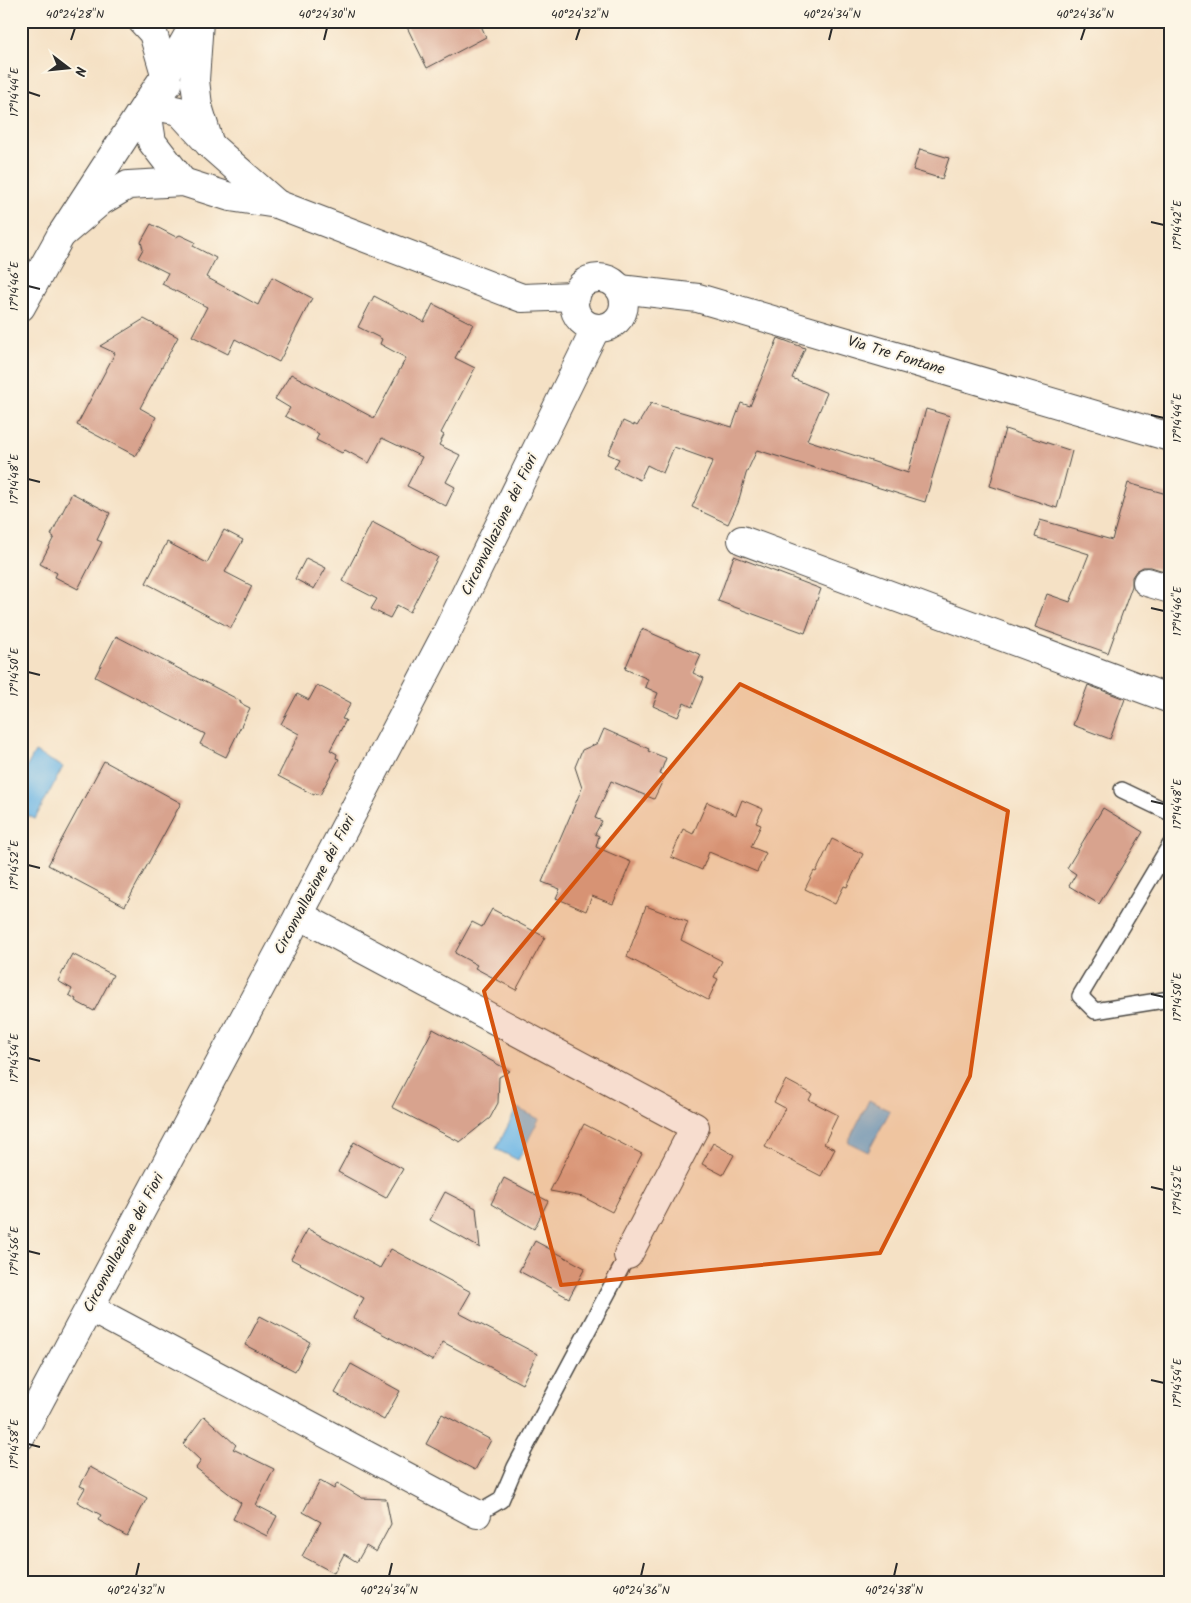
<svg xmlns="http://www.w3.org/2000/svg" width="1191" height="1603" viewBox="0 0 1191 1603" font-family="Kalam,sans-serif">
<rect width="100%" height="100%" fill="#fcf5e5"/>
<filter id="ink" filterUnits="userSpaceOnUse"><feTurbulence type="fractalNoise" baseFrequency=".02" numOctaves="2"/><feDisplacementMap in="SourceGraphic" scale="10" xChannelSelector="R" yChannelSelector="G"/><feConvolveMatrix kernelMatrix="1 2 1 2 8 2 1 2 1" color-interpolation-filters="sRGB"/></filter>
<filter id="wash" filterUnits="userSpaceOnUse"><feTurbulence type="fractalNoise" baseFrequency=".0096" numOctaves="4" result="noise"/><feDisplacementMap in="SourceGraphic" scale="20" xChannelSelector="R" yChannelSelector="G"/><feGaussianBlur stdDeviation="1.12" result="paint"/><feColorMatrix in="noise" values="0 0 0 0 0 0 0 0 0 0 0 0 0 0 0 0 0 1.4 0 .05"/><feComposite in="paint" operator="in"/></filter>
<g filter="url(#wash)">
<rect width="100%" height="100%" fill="#f5e1c5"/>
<g fill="#6db6e5" stroke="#4c7088">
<path d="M 35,752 L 63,767 L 35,819 L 21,812 L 21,777 Z"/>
<path d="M 869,1100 L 890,1111 L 868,1152 L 848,1142 Z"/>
<path d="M 517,1108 L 539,1119 L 518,1160 L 496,1149 Z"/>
</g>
<g id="blocks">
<g fill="#d8a38e">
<path d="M 404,21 L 479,21 L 486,37 L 427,68 Z"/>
<path d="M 920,149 L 949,158 L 942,179 L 913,170 Z"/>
<path d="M 151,224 L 176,237 L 180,235 L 195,242 L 193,246 L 216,258 L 206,277 L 258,305 L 272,277 L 312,298 L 279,362 L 235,339 L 228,354 L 192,336 L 207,307 L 162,284 L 168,273 L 138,258 L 143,249 L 141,242 Z"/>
<path d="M 374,296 L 424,322 L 433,304 L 473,324 L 455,358 L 475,368 L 441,433 L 444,435 L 439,445 L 460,455 L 446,482 L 455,487 L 446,506 L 407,486 L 422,457 L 382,438 L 369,463 L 345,450 L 342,453 L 316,440 L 319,434 L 285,416 L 290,408 L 275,399 L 291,374 L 374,418 L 406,358 L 380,344 L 382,339 L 358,327 Z"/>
<path d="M 144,319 L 178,337 L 140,408 L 156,417 L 136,456 L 77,425 L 115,353 L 100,346 Z"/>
<path d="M 778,338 L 805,348 L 792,378 L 827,393 L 807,440 L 908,473 L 926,409 L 950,416 L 925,502 L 757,450 L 746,474 L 738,503 L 728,524 L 692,507 L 713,461 L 674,447 L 663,473 L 647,465 L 640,480 L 614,468 L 619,459 L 608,454 L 623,421 L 634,426 L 634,424 L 637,426 L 651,403 L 732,427 L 741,403 L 750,406 Z"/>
<path d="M 1005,429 L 1072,451 L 1057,508 L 990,486 Z"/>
<path d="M 1128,483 L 1170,495 L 1170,573 L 1151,567 L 1143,567 L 1136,571 L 1132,577 L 1132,586 L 1108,653 L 1035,627 L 1047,594 L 1070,602 L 1089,554 L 1035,537 L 1040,520 L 1112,540 Z"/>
<path d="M 72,493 L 110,513 L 97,540 L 102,542 L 78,589 L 55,577 L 57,573 L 40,564 L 54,537 L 51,535 Z"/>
<path d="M 372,522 L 438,557 L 410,612 L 397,605 L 390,618 L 371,609 L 377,599 L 342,581 Z"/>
<path d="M 224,530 L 243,540 L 225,572 L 252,586 L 231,628 L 146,583 L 167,542 L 207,563 Z"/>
<path d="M 734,556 L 821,589 L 805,633 L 718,601 Z"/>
<path d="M 306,558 L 326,568 L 314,589 L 295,579 Z"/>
<path d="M 642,629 L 701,655 L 693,673 L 704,678 L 692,707 L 684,703 L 678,717 L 653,706 L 658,693 L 645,687 L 648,679 L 625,669 Z"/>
<path d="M 116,636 L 241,701 L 240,703 L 250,708 L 226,757 L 200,744 L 205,734 L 95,677 Z"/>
<path d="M 317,685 L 351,703 L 342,719 L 346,720 L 330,750 L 337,754 L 336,758 L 339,759 L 320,795 L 315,793 L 314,795 L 278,776 L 299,734 L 281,724 L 297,694 L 309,700 Z"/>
<path d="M 1088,685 L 1125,699 L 1110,739 L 1073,725 Z"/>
<path d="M 604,729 L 649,749 L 648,751 L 666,758 L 660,774 L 665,776 L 654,799 L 611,781 L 595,818 L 602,821 L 595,834 L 599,836 L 596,847 L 631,862 L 613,904 L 592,896 L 586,911 L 556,898 L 560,889 L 542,882 L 582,788 L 575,767 L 582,750 L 598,743 Z"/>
<path d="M 104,761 L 181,803 L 125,906 L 48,865 Z"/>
<path d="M 742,800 L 763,809 L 756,823 L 761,825 L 751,847 L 766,853 L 757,872 L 709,852 L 702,870 L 671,857 L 683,829 L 693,834 L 707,802 L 736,815 Z"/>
<path d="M 1103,808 L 1143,832 L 1099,904 L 1069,886 L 1076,874 L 1067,868 Z"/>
<path d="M 832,839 L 863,854 L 847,887 L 844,886 L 835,904 L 805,889 L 814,871 L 816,872 Z"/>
<path d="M 646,906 L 688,922 L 681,940 L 722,961 L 714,977 L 718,979 L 708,1000 L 627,957 Z"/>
<path d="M 492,909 L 545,937 L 516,990 L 475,968 L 477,965 L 455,953 L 472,922 L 482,927 Z"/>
<path d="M 72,954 L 113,975 L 94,1011 L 75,1001 L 76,999 L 69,995 L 72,989 L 58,981 Z"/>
<path d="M 433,1029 L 510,1071 L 499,1077 L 498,1103 L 490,1118 L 460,1142 L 392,1107 Z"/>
<path d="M 786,1080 L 812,1094 L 809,1100 L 838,1115 L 824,1144 L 835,1149 L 821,1176 L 765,1147 L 785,1108 L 774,1102 Z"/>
<path d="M 584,1124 L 642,1154 L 612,1212 L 583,1197 L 550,1191 Z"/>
<path d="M 354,1142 L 403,1169 L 386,1198 L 338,1172 Z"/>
<path d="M 713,1143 L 734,1155 L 723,1175 L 702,1164 Z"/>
<path d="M 504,1178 L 548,1201 L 534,1229 L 491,1204 Z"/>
<path d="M 445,1192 L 476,1208 L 480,1248 L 430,1220 Z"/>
<path d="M 308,1229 L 380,1268 L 391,1249 L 471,1292 L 459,1313 L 537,1354 L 522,1384 L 443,1342 L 433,1361 L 353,1318 L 364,1298 L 291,1259 Z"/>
<path d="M 535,1241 L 585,1268 L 569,1298 L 519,1271 Z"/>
<path d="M 260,1316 L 310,1342 L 295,1371 L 245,1345 Z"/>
<path d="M 351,1364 L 400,1391 L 384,1420 L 335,1393 Z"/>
<path d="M 442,1414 L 491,1440 L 475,1470 L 426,1444 Z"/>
<path d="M 204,1416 L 236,1445 L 233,1449 L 274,1469 L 256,1505 L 277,1516 L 267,1536 L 233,1519 L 241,1503 L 196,1468 L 201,1461 L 183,1444 Z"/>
<path d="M 90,1467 L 147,1498 L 127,1536 L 98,1520 L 101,1515 L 77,1502 L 85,1488 L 80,1486 Z"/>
<path d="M 320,1481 L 334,1489 L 337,1483 L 362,1498 L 386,1499 L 391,1524 L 376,1552 L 366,1546 L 357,1562 L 344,1554 L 334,1573 L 302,1556 L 321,1522 L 303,1512 Z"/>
</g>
</g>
</g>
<g filter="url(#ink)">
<use href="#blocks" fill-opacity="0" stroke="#494642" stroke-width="1"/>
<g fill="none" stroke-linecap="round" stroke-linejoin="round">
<g stroke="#494642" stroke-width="18">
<g id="lane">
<path d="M 1122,790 L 1170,813"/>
<path d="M 1170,845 L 1080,996 L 1095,1011 L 1170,999"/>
<path d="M 477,1514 L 501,1500 L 515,1467 L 628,1255"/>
</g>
</g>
<g stroke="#494642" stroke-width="30">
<g id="street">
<path d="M 142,21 L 153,33 L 168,84"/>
<path d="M 199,21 L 195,80 L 198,106 L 210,145"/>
<path d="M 183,182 L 152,142 L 146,104 L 165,76 L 196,21"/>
<path d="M 742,540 L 1170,699"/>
<path d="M 1147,582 L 1170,589"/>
<path d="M 299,915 L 695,1127 L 628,1255"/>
<path d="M 90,1308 L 477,1514"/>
</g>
</g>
<g stroke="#494642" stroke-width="30">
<g id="secondary">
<path d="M 61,235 L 101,201 L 128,185 L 183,182 L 230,197 L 277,204 L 522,298 L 576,296"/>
<circle cx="599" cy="303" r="25"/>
<path d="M 620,289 L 698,298 L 1170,437"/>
<path d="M 21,307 L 61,235 L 146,104 L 179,111 L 210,145 L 277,204"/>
<path d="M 21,1436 L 299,915 L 445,636 L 596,328"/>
</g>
</g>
<use href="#lane" stroke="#fff" stroke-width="15"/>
<use href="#street" stroke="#fff" stroke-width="28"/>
<use href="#secondary" stroke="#fff" stroke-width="28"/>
</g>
</g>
<path fill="#d5540f" fill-opacity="0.2" stroke="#d5540f" stroke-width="4" stroke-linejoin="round" d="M 740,684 L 1008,811 L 970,1076 L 880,1253 L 561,1285 L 484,991 Z"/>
<path fill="none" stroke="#2b2b2b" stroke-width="2" d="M 71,40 L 75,28M 324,40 L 327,28M 576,40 L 580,28M 829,40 L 832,28M 1081,40 L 1085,28M 28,92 L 40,96M 1151,222 L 1164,225M 28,286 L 40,289M 1151,415 L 1164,418M 28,479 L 40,482M 1151,608 L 1164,611M 28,672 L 40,675M 1151,801 L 1164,804M 28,865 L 40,868M 1151,994 L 1164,997M 28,1058 L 40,1061M 1151,1187 L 1164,1190M 28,1251 L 40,1254M 1151,1380 L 1164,1383M 28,1444 L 40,1447M 136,1576 L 139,1563M 389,1576 L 392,1563M 641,1576 L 644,1563M 894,1576 L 897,1563"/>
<g text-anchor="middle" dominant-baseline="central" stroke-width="4" stroke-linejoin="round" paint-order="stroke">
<g font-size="15" fill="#2b2b2b" stroke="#fcf5e5">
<text transform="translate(896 356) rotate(17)">Via Tre Fontane</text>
<text transform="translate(500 525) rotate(-64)">Circonvallazione dei Fiori</text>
<text transform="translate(315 885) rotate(-62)">Circonvallazione dei Fiori</text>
<text transform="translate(124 1243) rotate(-62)">Circonvallazione dei Fiori</text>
</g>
</g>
<rect width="1191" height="1603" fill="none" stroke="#fcf5e5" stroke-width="55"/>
<g transform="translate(68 68) rotate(106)" stroke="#fcf5e5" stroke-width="4" paint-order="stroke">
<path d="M0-4L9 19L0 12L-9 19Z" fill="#2b2b2b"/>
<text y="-8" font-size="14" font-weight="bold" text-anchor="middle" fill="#2b2b2b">N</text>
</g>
<rect x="28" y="28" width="1136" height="1548" fill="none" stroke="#2b2b2b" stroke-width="2"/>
<g font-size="12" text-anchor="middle" fill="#2b2b2b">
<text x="75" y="18">40°24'28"N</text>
<text x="327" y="18">40°24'30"N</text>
<text x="580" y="18">40°24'32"N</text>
<text x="832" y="18">40°24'34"N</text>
<text x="1085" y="18">40°24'36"N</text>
<text transform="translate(14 92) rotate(-90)" y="4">17°14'44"E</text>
<text transform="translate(1177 225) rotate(-90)" y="4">17°14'42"E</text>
<text transform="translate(14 286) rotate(-90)" y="4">17°14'46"E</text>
<text transform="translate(1177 418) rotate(-90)" y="4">17°14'44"E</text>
<text transform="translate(14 479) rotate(-90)" y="4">17°14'48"E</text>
<text transform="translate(1177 611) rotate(-90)" y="4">17°14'46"E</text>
<text transform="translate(14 672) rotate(-90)" y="4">17°14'50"E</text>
<text transform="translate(1177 804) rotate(-90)" y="4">17°14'48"E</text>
<text transform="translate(14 865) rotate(-90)" y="4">17°14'52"E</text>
<text transform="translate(1177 997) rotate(-90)" y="4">17°14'50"E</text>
<text transform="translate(14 1058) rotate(-90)" y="4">17°14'54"E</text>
<text transform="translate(1177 1190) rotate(-90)" y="4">17°14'52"E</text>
<text transform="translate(14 1251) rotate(-90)" y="4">17°14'56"E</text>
<text transform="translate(1177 1383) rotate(-90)" y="4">17°14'54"E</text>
<text transform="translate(14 1444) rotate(-90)" y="4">17°14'58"E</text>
<text x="136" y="1594">40°24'32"N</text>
<text x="389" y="1594">40°24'34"N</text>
<text x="641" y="1594">40°24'36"N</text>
<text x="894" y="1594">40°24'38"N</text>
</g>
</svg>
